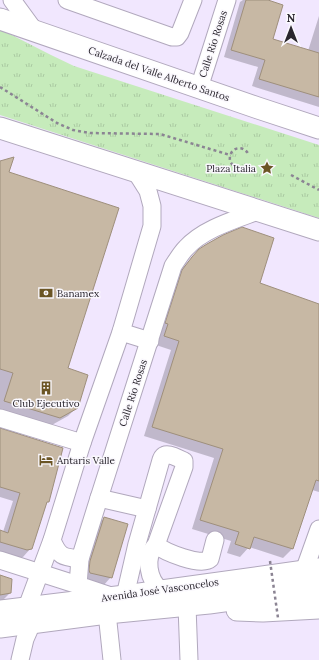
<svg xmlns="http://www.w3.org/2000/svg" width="319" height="660" viewBox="0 0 319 660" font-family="Lora,serif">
<defs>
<pattern id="park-tufts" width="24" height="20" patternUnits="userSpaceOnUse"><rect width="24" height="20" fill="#c6ebbb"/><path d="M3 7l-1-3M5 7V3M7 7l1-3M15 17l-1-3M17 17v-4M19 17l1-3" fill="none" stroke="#aac9a1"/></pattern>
</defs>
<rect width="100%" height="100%" fill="#f1e7fe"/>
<path fill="url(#park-tufts)" d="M 0,29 L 51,55 L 74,66 L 319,145 L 319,218 L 0,115 Z"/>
<g fill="#0003">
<path d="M 243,0 L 264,0 L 272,40 L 308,51 L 319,16 L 319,107 L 252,86 L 258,67 L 224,57 L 240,2 Z"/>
<path d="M 0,162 L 8,173 L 66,369 L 77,407 L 68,416 L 50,426 L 0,411 Z"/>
<path d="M 200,250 L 258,283 L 319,305 L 319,492 L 312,490 L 292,549 L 283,558 L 249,547 L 240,557 L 227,553 L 231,541 L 192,529 L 214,458 L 144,436 L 171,350 L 156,345 L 173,280 L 181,269 Z"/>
<path d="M 0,430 L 48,501 L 46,504 L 31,548 L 23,557 L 18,558 L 0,552 L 0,533 L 3,532 L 13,501 L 0,497 Z"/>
<path d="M 104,518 L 111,577 L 103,586 L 82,581 L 96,526 Z"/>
<path d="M 0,576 L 10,593 L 3,600 L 0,600 Z"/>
</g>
<g fill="#c7b8a4" stroke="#9e8f7c">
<path d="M 246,0 L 268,0 L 283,5 L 273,39 L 319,53 L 319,97 L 259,79 L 265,60 L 231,50 Z"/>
<path d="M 14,157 L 9,172 L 119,208 L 68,368 L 88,375 L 78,408 L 60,418 L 4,401 L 13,373 L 0,369 L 0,161 Z"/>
<path d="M 242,227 L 274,238 L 260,283 L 319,304 L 319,481 L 316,480 L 293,549 L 254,537 L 250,549 L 235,544 L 239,532 L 200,520 L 223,449 L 152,427 L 179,341 L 164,336 L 168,324 L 165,323 L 182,270 L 192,257 L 199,249 L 207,244 L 223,235 Z"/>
<path d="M 0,428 L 63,448 L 49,502 L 47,502 L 32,549 L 27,550 L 0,542 L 0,530 L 8,533 L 20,493 L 0,487 Z"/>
<path d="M 104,517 L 128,524 L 112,578 L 90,573 L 89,570 L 90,561 Z"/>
<path d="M 0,575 L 12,579 L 11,593 L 0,595 Z"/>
</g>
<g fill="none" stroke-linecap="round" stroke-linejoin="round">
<g stroke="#b1a8bd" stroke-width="19">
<g id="minor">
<path d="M 12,0 L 34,30"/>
<path d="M 67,0 L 172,37 L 177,37 L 180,33 L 193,0"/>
<path d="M 199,88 L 227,0"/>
<path d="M 121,332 L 150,341"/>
<path d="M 0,418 L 82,443"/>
<path d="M 99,498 L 147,509 L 161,460 C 162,458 162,456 165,455 C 169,453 180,459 184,461 L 184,467 L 156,545 C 165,552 201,567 210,559 L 215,540"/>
<path d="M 52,540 C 59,557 63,557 80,559"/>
<path d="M 156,545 C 144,557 148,580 161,590"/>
<path d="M 0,560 L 78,585"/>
<path d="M 304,571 L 319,529"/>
<path d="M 125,596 L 137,544 L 147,509"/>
<path d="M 114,597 L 78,585 L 80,559 L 99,498 L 173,266 C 177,260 181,253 186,248 C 203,229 234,220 258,211"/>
<path d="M 187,606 L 189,660"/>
<path d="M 27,607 L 52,540 L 82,443 L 121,332 L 152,226 L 152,206 L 148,191 L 136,172"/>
<path d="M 107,613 L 112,660"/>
<path d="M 20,660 L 25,639 L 32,623"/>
</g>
</g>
<g stroke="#b1a8bd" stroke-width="23">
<g id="major">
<path d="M 0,19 L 258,108 L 319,128"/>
<path d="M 0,128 L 319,230"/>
<path d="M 237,610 L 263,611 L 319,608"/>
<path d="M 0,611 L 125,596 L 319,569"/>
<path d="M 0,627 L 107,613 L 209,603 L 319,588"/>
</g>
</g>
<g stroke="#8b8493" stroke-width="2.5" stroke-dasharray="3 3" stroke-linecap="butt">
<path d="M 0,87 L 57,123 L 73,130 L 89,133 L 160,134 L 230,155"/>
<path d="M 244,167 C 237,169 233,167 230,161 C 228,148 243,143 249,155"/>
<path d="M 291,175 L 319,190"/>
</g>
<use href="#minor" stroke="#fff" stroke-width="17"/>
<use href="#major" stroke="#fff" stroke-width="21"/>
<path stroke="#8b8493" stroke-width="2.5" stroke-dasharray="3 3" stroke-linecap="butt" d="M 270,561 L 278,618"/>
</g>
<defs>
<g id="sight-bare" transform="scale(1.08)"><path d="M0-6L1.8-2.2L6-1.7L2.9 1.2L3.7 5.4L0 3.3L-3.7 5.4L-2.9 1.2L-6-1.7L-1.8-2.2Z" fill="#6b5524" stroke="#faf8fd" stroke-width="2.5" paint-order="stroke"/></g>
<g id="bank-bare" transform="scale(1.08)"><path d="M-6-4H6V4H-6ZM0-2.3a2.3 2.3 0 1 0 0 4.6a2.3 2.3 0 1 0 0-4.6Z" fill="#6b5524" stroke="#faf8fd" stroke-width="2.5" paint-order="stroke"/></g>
<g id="building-bare" transform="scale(1.08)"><path d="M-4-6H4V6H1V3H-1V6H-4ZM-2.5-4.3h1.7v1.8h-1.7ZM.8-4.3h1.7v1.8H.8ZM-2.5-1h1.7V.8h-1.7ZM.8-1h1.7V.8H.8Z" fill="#6b5524" stroke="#faf8fd" stroke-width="2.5" paint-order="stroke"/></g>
<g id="hotel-bare" transform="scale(1.08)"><path d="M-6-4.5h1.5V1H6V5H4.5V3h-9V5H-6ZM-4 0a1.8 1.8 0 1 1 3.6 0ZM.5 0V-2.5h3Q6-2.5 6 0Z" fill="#6b5524" stroke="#faf8fd" stroke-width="2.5" paint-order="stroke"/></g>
</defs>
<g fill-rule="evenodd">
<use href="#sight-bare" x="267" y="168"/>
<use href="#bank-bare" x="46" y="293"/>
<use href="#building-bare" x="46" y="388"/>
<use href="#hotel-bare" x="46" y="460"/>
</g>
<g text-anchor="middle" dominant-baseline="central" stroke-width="3" stroke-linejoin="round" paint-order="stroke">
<g font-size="10" fill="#2a262e" stroke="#faf8fd">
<text transform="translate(213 44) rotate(-72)">Calle Río Rosas</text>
<text transform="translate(159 74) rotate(19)">Calzada del Valle Alberto Santos</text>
<text transform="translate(133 393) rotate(-72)">Calle Río Rosas</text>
<text transform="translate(160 590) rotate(-8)">Avenida José Vasconcelos</text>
</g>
<g font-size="10" fill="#2a262e" stroke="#faf8fd" text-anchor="start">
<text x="256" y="168" text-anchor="end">Plaza Italia</text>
<text x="57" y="293">Banamex</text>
<text x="46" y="403" text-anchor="middle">Club Ejecutivo</text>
<text x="57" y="460">Antaris Valle</text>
</g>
</g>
<g transform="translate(291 28)" stroke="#faf8fd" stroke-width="3" paint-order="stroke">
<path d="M0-3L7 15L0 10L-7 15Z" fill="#2a262e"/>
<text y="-6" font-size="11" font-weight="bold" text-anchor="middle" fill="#2a262e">N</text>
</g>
</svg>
